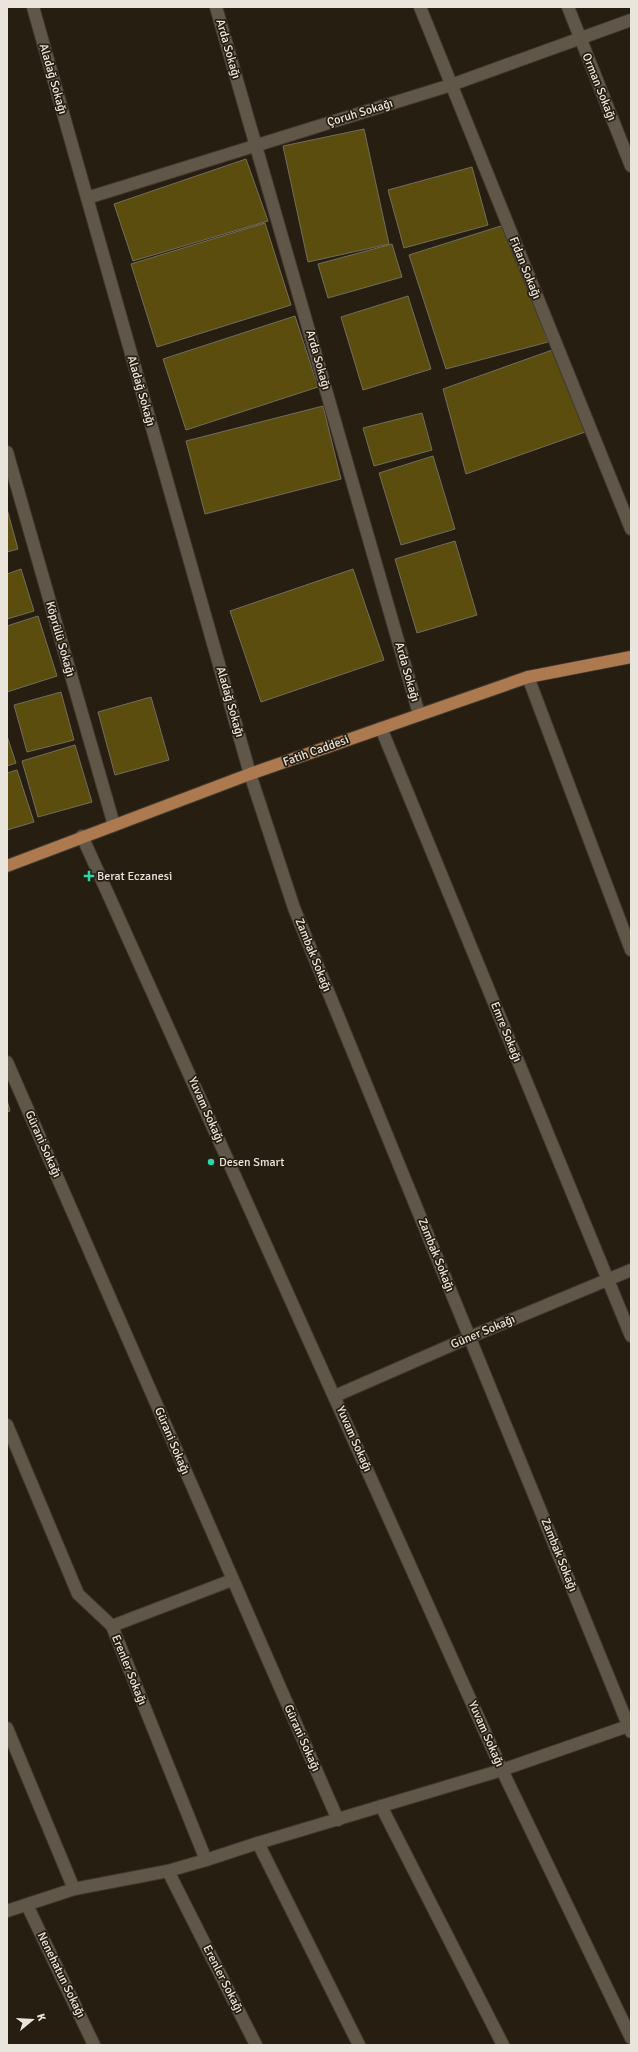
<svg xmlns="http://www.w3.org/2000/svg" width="638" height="2052" viewBox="0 0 638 2052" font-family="Signika,sans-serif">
<rect width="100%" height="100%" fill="#271e12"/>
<g fill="#5a4d0e" stroke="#726e5d">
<path d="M 364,129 L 389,244 L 308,262 L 283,146 Z"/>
<path d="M 246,159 L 268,221 L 133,261 L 114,204 Z"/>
<path d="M 472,167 L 488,225 L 404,248 L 388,190 Z"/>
<path d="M 265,223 L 291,305 L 157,347 L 131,264 Z"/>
<path d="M 504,225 L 548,342 L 446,369 L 409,255 Z"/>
<path d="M 392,244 L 402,277 L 328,298 L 318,264 Z"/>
<path d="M 408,296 L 431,369 L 363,390 L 341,317 Z"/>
<path d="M 295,316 L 318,387 L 186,430 L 163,359 Z"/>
<path d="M 555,349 L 588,431 L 466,474 L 443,389 Z"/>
<path d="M 323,406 L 341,479 L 205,514 L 186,441 Z"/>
<path d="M 422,413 L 432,450 L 374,466 L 363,428 Z"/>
<path d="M 433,456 L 455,529 L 401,545 L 379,473 Z"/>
<path d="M 7,509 L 18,549 L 7,552 Z"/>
<path d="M 455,541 L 477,615 L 417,633 L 395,559 Z"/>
<path d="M 21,569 L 34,611 L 7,619 L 7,574 Z"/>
<path d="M 353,569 L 384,660 L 261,702 L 230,611 Z"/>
<path d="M 38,616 L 57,676 L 7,692 L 7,626 Z"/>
<path d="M 61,692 L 74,740 L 27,752 L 14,705 Z"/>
<path d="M 151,697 L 169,760 L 115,775 L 98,712 Z"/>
<path d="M 7,736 L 16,763 L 7,766 Z"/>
<path d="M 75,745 L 92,802 L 38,817 L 22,761 Z"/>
<path d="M 17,770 L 34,822 L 7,830 L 7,773 Z"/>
<path d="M 7,1100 L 10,1111 L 7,1112 Z"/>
</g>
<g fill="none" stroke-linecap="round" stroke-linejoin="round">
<g stroke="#403931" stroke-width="14">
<g id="minor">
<path d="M 33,7 L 250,774 L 294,908 L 631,1732"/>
<path d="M 216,7 L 419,714"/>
<path d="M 420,7 L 631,529"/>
<path d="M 568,7 L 631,166"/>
<path d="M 87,198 L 451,85 L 631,20"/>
<path d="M 7,452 L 114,825"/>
<path d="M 528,677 L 631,950"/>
<path d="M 381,728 L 631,1336"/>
<path d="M 82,836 L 502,1770 L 631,2038"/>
<path d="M 7,1062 L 338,1820"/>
<path d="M 335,1396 L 470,1337 L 631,1270"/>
<path d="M 7,1425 L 78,1594 L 112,1626 L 206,1860"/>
<path d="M 112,1626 L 232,1580"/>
<path d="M 7,1728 L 74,1889"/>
<path d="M 381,1806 L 503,2045"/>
<path d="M 258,1843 L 359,2045"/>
<path d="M 168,1871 L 256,2045"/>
<path d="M 27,1905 L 94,2045"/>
<path d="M 7,1911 L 74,1889 L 168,1871 L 206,1860 L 258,1843 L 502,1770 L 631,1725"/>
</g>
</g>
<g stroke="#403931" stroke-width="14">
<path id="major" d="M 7,866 L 250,774 L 528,677 L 631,657"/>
</g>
<use href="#minor" stroke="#615749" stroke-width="12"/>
<use href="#major" stroke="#ad7a50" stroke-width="12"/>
</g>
<g fill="#2cd5ab" stroke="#271e12" stroke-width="1.5">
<path d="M87 870h4v4h4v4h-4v4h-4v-4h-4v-4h4z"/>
<circle cx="211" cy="1162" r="4"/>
</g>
<g text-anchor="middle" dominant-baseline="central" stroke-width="3.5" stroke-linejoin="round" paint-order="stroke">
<g font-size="12" fill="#eae5dc" stroke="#271e12">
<text transform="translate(228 49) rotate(74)">Arda Sokağı</text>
<text transform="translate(53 79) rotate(74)">Aladağ Sokağı</text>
<text transform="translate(599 87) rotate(68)">Orman Sokağı</text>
<text transform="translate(360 113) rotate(-17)">Çoruh Sokağı</text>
<text transform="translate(525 268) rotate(68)">Fidan Sokağı</text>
<text transform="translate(318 360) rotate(74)">Arda Sokağı</text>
<text transform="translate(141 391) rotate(74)">Aladağ Sokağı</text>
<text transform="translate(60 639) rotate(74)">Köprülü Sokağı</text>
<text transform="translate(407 672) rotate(74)">Arda Sokağı</text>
<text transform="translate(230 702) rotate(74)">Aladağ Sokağı</text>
<text transform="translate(316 751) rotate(-20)">Fatih Caddesi</text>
<text transform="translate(313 955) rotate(68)">Zambak Sokağı</text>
<text transform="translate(506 1032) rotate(68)">Emre Sokağı</text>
<text transform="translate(206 1110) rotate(66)">Yuvam Sokağı</text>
<text transform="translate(43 1144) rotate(66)">Gürani Sokağı</text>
<text transform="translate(436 1255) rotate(68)">Zambak Sokağı</text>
<text transform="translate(483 1332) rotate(-23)">Güner Sokağı</text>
<text transform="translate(354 1439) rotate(66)">Yuvam Sokağı</text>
<text transform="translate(172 1441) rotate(67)">Gürani Sokağı</text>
<text transform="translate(559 1555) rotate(68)">Zambak Sokağı</text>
<text transform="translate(129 1670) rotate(68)">Erenler Sokağı</text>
<text transform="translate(486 1734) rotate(66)">Yuvam Sokağı</text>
<text transform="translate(302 1738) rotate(66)">Gürani Sokağı</text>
<text transform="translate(61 1975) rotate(64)">Nenehatun Sokağı</text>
<text transform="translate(223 1979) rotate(63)">Erenler Sokağı</text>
</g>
<g font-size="12" fill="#eae5dc" stroke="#271e12" text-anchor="start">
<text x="97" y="876">Berat Eczanesi</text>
<text x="219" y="1162">Desen Smart</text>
</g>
</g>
<rect width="638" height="2052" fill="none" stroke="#eae5dc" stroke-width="16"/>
<g transform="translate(32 2020) rotate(72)" stroke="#271e12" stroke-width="3" paint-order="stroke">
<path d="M0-3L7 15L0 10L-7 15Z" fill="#eae5dc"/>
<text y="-6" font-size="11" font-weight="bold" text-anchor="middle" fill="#eae5dc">K</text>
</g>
</svg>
